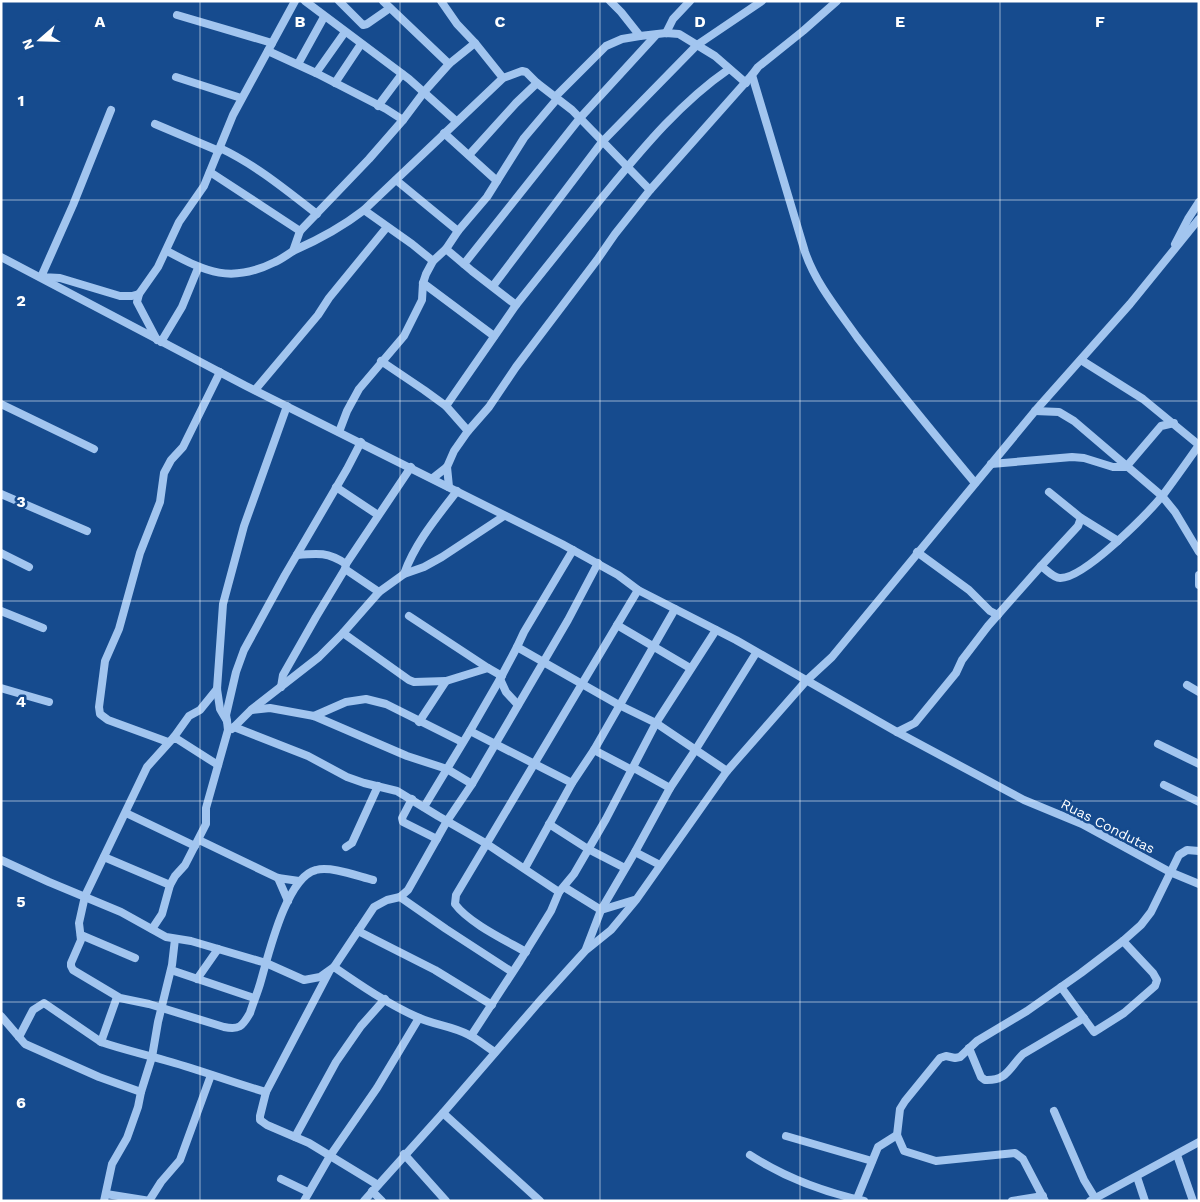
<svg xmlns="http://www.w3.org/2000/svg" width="1200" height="1202" viewBox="0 0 1200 1202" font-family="'Work Sans',sans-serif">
<rect width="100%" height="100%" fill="#164b8e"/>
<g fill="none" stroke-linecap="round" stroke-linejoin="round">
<g stroke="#a2c5ef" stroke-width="8">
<path d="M 305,1 L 409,79 L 456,121"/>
<path d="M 339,1 L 363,25 L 367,24 L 390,8"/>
<path d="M 441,1 L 457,24 L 475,43 L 503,78"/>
<path d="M 610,1 L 621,12 L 640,36 L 666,33 L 679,34 L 715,56 L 746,83"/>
<path d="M 837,1 L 803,31 L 758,67 L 752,75 L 805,252 C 816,284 838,310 857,337 C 895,387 935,435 975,483"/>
<path d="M 177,15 L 272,43"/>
<path d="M 666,33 L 673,19 L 690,1"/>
<path d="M 268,51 L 316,73 L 386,109 L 403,120"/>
<path d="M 298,64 L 324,17"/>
<path d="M 449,64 L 475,43"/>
<path d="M 316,73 L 345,32"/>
<path d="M 176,77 L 241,98"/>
<path d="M 335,83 L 361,44"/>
<path d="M 555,97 L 606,46 L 622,39 L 640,36"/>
<path d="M 378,106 L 402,74"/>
<path d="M 111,110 L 73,205 L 41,277 L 60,278 L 120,296 L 132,296 L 139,294 L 158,267 L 179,222 L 204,186 L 233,115 L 295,1"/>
<path d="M 155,124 L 219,151"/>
<path d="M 444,133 L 497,181"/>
<path d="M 220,148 C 256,165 286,190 317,214"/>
<path d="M 469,155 L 516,103 L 537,83"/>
<path d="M 210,172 L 300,231"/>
<path d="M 396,180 L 458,231 L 446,249 L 472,271 L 516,305 L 446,406 L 468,431 L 454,451 L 447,467 L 433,478"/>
<path d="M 364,210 L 412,244 L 433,261"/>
<path d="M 458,231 L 487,197 L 524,138 L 557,99"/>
<path d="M 1175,244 L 1188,219 L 1199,202"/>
<path d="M 167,251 C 206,272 231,284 275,262 C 282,259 288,254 295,250 C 320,239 342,227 364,210 L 503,78 L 522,71 L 526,72 L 537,83 L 572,110 L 650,190 L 752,75"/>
<path d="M 293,251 L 300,231 L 369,159 L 403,120 L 424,92 L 449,64 L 383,1"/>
<path d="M 1,257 L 246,386 L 562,544 L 618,575 L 638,590 L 736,640 L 897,732 L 1024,800 L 1082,824 L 1170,872 L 1199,884"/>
<path d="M 464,264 L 580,118 L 656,35"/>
<path d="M 423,283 L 494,336"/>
<path d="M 493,286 L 602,142 L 697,45 L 762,1"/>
<path d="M 139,294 L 137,302 L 157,340"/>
<path d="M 516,305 C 544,270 572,235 600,200 C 639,153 678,104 729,69"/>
<path d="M 161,342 L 182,307 L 198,268"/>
<path d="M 1081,360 L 1143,399 L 1199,445"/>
<path d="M 381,361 L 424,390 L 446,406"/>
<path d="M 255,390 L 318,315 L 329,298 L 387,227"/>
<path d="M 1,404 L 94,449"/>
<path d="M 1035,411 L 1059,412 L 1074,421 L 1162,496 L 1175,512 L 1199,552"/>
<path d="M 468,431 L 489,407 L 516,367 L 597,260 L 615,234 L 650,190"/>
<path d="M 339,432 L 347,411 L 359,389 L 404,336 L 422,300 L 423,283 L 426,274 L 433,261 L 446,249"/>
<path d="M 991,464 L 1072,457 L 1084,458 L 1113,467 L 1126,467 L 1161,426 L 1174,423"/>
<path d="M 447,467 L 449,487"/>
<path d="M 336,487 L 378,515"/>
<path d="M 1049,492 L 1081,518"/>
<path d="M 1,494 L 87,531"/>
<path d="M 573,550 L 524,632 L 517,647 L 619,705 L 656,723 L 727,771"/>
<path d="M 917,552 L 969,590 L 990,611 L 998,615"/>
<path d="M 1,553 L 29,567"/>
<path d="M 297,555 C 318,553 328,552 346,564"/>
<path d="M 1041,566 L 1078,526 L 1081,518 L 1118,541"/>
<path d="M 345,569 L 379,592"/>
<path d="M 404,574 C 415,543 437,517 457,491"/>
<path d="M 1199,575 L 1199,585"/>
<path d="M 1,611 L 43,628"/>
<path d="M 409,616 L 488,668"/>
<path d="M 617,625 L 690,668"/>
<path d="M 343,633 L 409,680 L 414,682 L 446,681"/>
<path d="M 500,679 L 506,692 L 518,705"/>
<path d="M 1187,685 L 1199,692"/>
<path d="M 281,687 L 283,675 L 316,617 L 345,569 L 346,564 L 411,467"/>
<path d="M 1,688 L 49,702"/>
<path d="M 252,710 L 270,708 L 314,716 L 407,756 L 447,769 L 472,784"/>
<path d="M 314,716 L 346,702 L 366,699 L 386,704 L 462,742"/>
<path d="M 227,721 L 226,715 L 236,672 L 244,650 L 285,575 L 347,469 L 361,442"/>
<path d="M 419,722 L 446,681 L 488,668 L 502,676"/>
<path d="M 234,727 L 308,756 L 347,777 L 364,783 L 397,791 L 438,816 L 487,844 L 559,892"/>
<path d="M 232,729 L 251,710 L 319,657 L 343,633 L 379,592 L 404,574 L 424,567 L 442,557 L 504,516"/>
<path d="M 470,731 L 500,679 L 517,647"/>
<path d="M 897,732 L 915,723 L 956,673 L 962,660 L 988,626 L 1041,566 C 1047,570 1053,578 1060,578 C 1084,579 1148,513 1163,495 C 1175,479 1187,462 1199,445"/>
<path d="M 174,737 L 189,716 L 200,710 L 217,689"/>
<path d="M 168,742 L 108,720 L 100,714 L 99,707 L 105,661 L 119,629 L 140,553 L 160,502 L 164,473 L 171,460 L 183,447 L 220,372"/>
<path d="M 1158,744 L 1199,764"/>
<path d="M 594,750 L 632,770"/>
<path d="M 218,765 L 174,737 L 147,767 L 85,896 L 79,923 L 81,940 L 71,963 L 71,966 L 73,970 L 120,998 L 149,1004 L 224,1027 C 239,1030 242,1027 250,1013 C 253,1003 257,994 260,984 C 268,957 286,877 316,870 C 331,866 357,876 373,880"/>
<path d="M 634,768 L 670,788"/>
<path d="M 1164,785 L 1199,802"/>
<path d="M 412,799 L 402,818 L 403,822 L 437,839"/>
<path d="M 424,807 L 470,731 L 572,783"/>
<path d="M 126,813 L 195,846"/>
<path d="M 549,824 L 588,849 L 625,868"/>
<path d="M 199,840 L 278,878 L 299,881"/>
<path d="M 346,847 L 352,843 L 378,786"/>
<path d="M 635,852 L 660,865"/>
<path d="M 104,857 L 170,885"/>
<path d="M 1,860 L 49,882 L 121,912 L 166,937 L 191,941 L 266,963 L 304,980 L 320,977 L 334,967 L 374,907 L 387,900 L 400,897 L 408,890 L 447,821 L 472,784 L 568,620 L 598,563"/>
<path d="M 525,868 L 572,783 L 594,750 L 675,609"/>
<path d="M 278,878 L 288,901"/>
<path d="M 564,887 L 601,910 L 634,900"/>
<path d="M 400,897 L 446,929 L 512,972"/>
<path d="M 152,929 L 162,914 L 170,885 L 175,876 L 185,865 L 206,824 L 206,808 L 228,730 L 227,721 L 220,709 L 217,689 L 223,604 L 244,526 L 287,406"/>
<path d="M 358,931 L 435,970 L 492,1005"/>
<path d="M 81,935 L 135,958"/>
<path d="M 586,949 L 601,910 L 635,852 L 670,788 L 696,749 L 756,653"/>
<path d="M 526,952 C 505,940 469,923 455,904 L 456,895 L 638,590"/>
<path d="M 334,967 C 360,985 388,1004 417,1017 C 434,1025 453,1026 469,1035 C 478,1039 486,1047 495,1052"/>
<path d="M 171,970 L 254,998"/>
<path d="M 329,972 L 266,1092 L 260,1116 L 260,1120 L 267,1125 L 309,1143 L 378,1185"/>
<path d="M 197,979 L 218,949"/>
<path d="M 1061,987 L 1094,1032 L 1124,1013 L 1155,986 L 1157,980 L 1153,973 L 1123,941"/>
<path d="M 1,1016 L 25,1044 L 99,1077 L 141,1092"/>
<path d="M 471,1036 L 520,961 L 551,911 L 559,892 L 574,874 L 606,819 L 656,723 L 716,630"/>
<path d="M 19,1037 L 33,1010 L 44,1003 L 101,1042 L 117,997"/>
<path d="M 101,1042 C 124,1050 148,1055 171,1062 C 203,1071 234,1083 266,1092"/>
<path d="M 969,1048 L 981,1077 L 985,1080 C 1007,1081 1009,1068 1023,1054 L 1084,1018"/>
<path d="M 1054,1111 L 1084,1180 L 1095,1198"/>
<path d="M 443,1113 L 540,1201"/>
<path d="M 897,1135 L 904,1151 L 936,1161 L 1015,1153 L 1023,1159 L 1045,1201"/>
<path d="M 786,1136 L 872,1161"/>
<path d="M 295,1137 L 336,1062 L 361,1026 L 385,999"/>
<path d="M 404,1154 L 446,1201"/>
<path d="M 750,1155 C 784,1177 824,1192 864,1201"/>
<path d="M 1177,1155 L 1193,1201"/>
<path d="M 1137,1177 L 1145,1201"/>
<path d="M 281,1179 L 308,1192"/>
<path d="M 372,1191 L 382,1201"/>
<path d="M 106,1194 L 150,1201"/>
<path d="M 104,1201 L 112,1164 L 127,1138 L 138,1107 L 141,1092 L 152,1057 L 158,1022 L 172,965 L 175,939"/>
<path d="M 149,1201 L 161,1182 L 180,1160 L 211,1075"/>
<path d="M 304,1201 L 330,1156 L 377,1088 L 419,1018"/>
<path d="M 364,1201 L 443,1113 L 538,1003 L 585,951 L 611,930 L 636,900 L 727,771 L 806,681 L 832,657 L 1035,411 L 1130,304 L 1199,219"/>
<path d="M 856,1201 L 878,1147 L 897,1135 L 900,1109 L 905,1101 L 940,1058 L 946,1056 L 955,1058 L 960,1057 L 977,1041 L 1027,1011 L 1081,973 L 1123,941 L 1141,925 L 1151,912 L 1179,855 L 1187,850 L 1199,851"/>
<path d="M 1012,1201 L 1043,1196"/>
<path d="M 1090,1201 L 1199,1142"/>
</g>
</g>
<path fill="none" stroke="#fff" stroke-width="1" stroke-opacity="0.55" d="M 200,1 L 200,1201M 400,1 L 400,1201M 600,1 L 600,1201M 800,1 L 800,1201M 1000,1 L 1000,1201M 1,200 L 1199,200M 1,401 L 1199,401M 1,601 L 1199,601M 1,801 L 1199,801M 1,1002 L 1199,1002"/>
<g text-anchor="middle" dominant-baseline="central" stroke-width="5" stroke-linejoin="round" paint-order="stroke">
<g font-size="14" fill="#fff" stroke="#164b8e">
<text transform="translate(1108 826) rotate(27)">Ruas Condutas</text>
</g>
</g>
<g font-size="16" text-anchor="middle" font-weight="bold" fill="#fff" stroke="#164b8e" stroke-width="5" stroke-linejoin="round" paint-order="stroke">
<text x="100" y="27">A</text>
<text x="300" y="27">B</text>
<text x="500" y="27">C</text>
<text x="700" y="27">D</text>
<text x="900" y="27">E</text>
<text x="1100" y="27">F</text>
<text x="21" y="106">1</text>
<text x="21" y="306">2</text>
<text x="21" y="507">3</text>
<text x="21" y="707">4</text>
<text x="21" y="907">5</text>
<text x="21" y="1108">6</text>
</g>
<rect width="1200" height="1202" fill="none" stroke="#ffffff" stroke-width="5"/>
<g transform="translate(40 40) rotate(250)" stroke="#164b8e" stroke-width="4" paint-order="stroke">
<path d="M0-4L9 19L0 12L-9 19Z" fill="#ffffff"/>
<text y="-8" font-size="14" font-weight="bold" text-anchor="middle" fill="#ffffff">N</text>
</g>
</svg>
